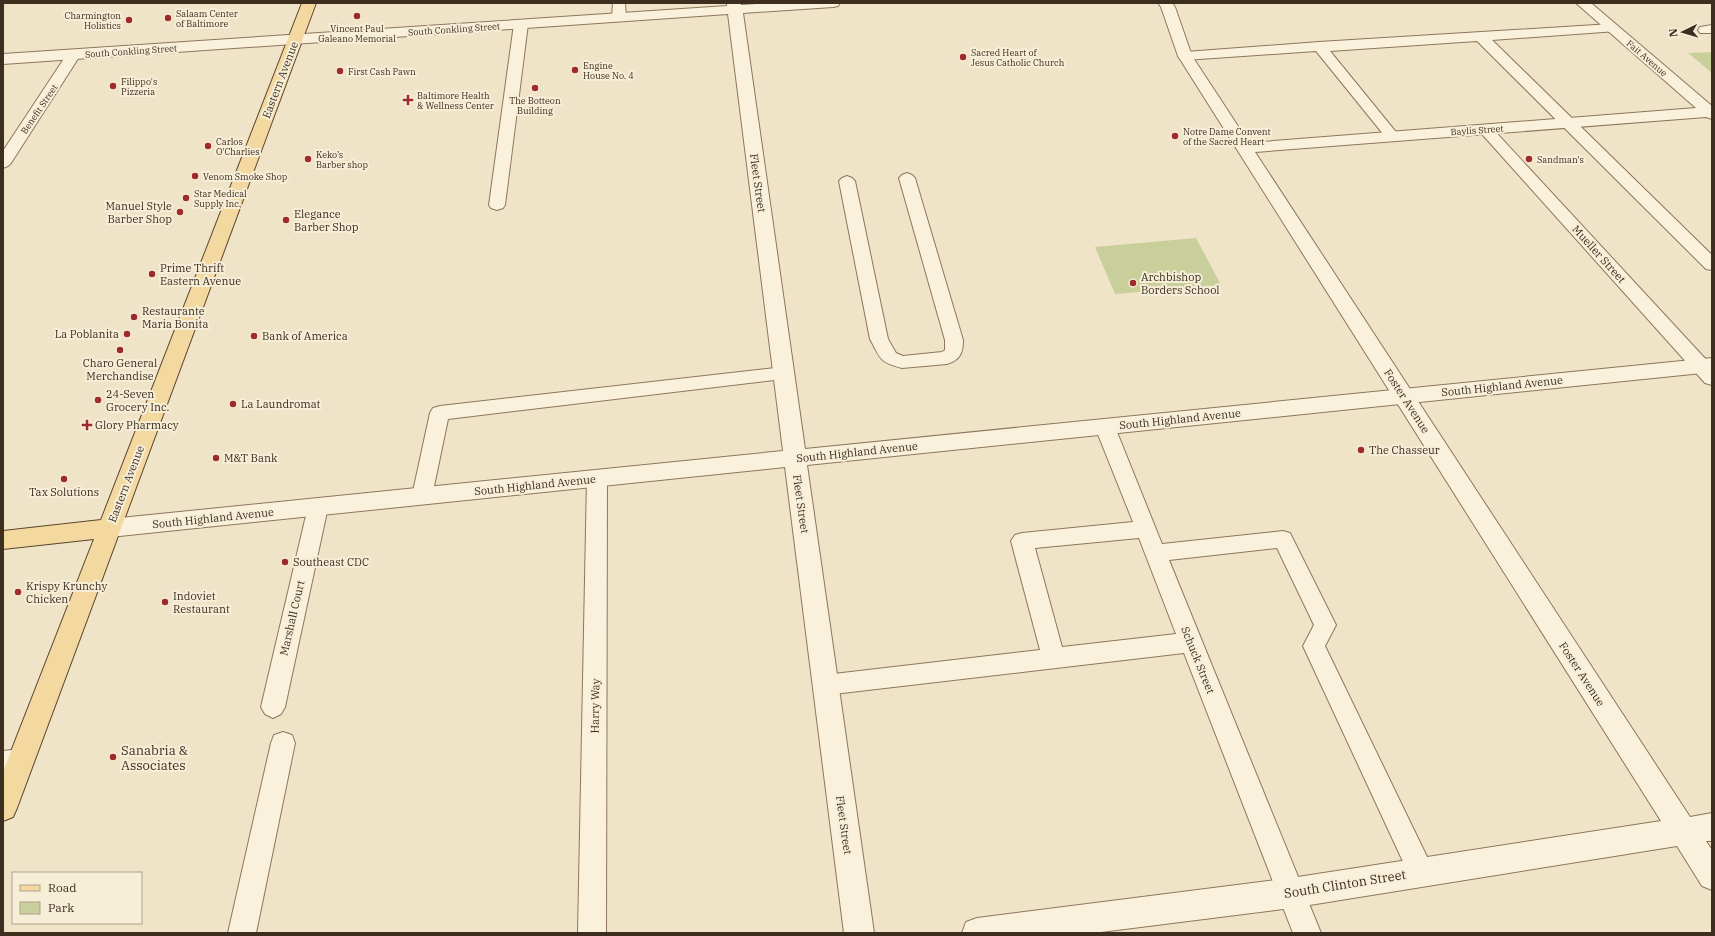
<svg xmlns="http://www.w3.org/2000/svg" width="1715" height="936" viewBox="0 0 1715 936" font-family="'IBM Plex Serif',serif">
<rect width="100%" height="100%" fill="#f0e4c8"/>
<g fill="#c9cf9b">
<path d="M 1712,52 L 1712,73 L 1688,53 Z"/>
<path d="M 1196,238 L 1221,285 L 1115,294 L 1095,247 Z"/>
</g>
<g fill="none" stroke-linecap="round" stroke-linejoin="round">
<g stroke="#8d765c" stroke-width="2">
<g id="service">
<path d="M 613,3 L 625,3 L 626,17 L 624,20 L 614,20 L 612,17 Z"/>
<path d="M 521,20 L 526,21 L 528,24 L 505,205 L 503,208 L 497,210 L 491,208 L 489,205 L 514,24 L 516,21 Z"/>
<path d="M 1612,24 L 1617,25 L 1619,28 L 1617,31 L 1492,40 L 1712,255 L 1712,270 L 1706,269 L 1477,41 L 1330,51 L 1400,137 L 1398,140 L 1393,141 L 1388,140 L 1316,51 L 1185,60 L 1180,59 L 1178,56 L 1180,53 L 1185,52 L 1319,42 Z"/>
<path d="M 1712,25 L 1712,33 L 1700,33 L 1698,30 L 1700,27 Z"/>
<path d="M 74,50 L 79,51 L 81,54 L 11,163 L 8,166 L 3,168 L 3,151 L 69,51 Z"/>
<path d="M 1486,126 L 1491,127 L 1712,366 L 1712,385 L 1705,383 L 1481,133 L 1479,130 L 1481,127 Z"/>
<path d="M 907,173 L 912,175 L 915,178 L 963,340 C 963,353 960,360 947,364 L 902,368 C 879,362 881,359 870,339 L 839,181 L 842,178 L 847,176 L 852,178 L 855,181 L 888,339 L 896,353 L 903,356 L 942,352 L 945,350 L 945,340 L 899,178 L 902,175 Z"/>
<path d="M 784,367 L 791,368 L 793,373 L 791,378 L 448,419 L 432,496 L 429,502 L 422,504 L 415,502 L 412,496 L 430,413 L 433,408 L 440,406 Z"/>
<path d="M 1105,420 L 1112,422 L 1115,427 L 1162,544 L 1283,531 L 1290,533 L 1336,625 L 1325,646 L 1430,863 L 1434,872 L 1430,881 L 1421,885 L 1412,881 L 1303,646 L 1314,625 L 1277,548 L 1169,560 L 1321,933 L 1293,933 L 1184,653 L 825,695 L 817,692 L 813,685 L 817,678 L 825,675 L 1040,650 L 1011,541 L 1015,535 L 1022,533 L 1133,522 L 1095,427 L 1098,422 ZM 1139,538 L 1176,634 L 1062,647 L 1035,548 Z"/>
<path d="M 597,470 L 604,473 L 607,478 L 606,933 L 578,933 L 587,478 L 590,473 Z"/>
<path d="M 318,499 L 325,501 L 328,507 L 285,707 L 281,714 L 273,718 L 265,714 L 261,707 L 308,507 L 311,501 Z"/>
<path d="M 283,732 L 292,735 L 295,743 L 256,933 L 228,933 L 271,743 L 274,735 Z"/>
<path d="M 21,749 L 30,752 L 33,760 L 30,768 L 21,771 L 3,773 L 3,751 Z"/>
</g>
</g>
<g stroke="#8d765c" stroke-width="2">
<path id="minor" d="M 1158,3 L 1172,3 L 1175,7 L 1192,56 L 1249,143 L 1696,108 L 1576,3 L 1591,3 L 1712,106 L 1712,119 L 1706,117 L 1255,152 L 1690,817 L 1712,813 L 1712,841 L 1706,841 L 1712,850 L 1712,890 L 1702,886 L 1677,846 L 1291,908 L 1093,933 L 962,933 L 966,922 L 977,918 L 1291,878 L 1661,821 L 1178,56 L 1161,7 Z"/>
</g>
<g stroke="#8d765c" stroke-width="2">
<path id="tertiary" d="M 727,3 L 741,3 L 741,5 L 770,3 L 840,3 L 838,6 L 833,7 L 743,13 L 805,449 L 1712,358 L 1712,372 L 807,465 L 874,933 L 844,933 L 785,467 L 110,537 L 102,534 L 98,528 L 102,522 L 110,519 L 783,451 L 728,14 L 3,64 L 3,54 L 727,6 Z"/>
</g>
<g stroke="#5b4430" stroke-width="2">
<path id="primary" d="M 302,3 L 316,3 L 17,808 L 13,817 L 3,821 L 3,772 L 94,539 L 3,549 L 3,531 L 101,520 Z"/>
</g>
<use href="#service" fill="#faf1dc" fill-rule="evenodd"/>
<use href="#minor" fill="#faf1dc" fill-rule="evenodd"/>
<use href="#tertiary" fill="#faf1dc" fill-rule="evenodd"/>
<use href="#primary" fill="#f3d9a0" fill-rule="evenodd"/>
</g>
<g fill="#9e2a2b" stroke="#f7eed8" stroke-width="1.5">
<circle cx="357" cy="16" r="4"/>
<circle cx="168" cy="18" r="4"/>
<circle cx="129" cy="20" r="4"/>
<circle cx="963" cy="57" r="4"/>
<circle cx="575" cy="70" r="4"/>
<circle cx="340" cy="71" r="4"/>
<circle cx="113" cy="86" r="4"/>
<circle cx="535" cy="88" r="4"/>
<path d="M406 94h4v4h4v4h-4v4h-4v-4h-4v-4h4z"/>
<circle cx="1175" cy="136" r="4"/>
<circle cx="208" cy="146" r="4"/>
<circle cx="308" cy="159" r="4"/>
<circle cx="1529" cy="159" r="4"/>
<circle cx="195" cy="176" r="4"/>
<circle cx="186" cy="198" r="4"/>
<circle cx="180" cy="212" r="4"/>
<circle cx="286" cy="220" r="4"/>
<circle cx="152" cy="274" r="4"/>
<circle cx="1133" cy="283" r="4"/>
<circle cx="134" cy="317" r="4"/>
<circle cx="127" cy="334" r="4"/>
<circle cx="254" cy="336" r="4"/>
<circle cx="120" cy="350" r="4"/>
<circle cx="98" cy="400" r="4"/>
<circle cx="233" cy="404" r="4"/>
<path d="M85 419h4v4h4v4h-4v4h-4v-4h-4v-4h4z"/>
<circle cx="1361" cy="450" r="4"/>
<circle cx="216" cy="458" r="4"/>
<circle cx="64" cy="479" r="4"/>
<circle cx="285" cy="562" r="4"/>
<circle cx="18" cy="592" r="4"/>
<circle cx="165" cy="602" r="4"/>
<circle cx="113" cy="757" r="4"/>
</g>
<g text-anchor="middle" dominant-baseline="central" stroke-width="4" stroke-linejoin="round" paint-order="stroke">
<g font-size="9" fill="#3d2e20" stroke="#f7eed8" text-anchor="start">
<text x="176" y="13">Salaam Center<tspan x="176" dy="10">of Baltimore</tspan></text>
<text x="121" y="15" text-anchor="end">Charmington<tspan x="121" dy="10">Holistics</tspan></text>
<text x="357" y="28" text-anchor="middle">Vincent Paul<tspan x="357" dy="10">Galeano Memorial</tspan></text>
<text x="971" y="52">Sacred Heart of<tspan x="971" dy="10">Jesus Catholic Church</tspan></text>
<text x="583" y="65">Engine<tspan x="583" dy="10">House No. 4</tspan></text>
<text x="348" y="71">First Cash Pawn</text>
<text x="121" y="81">Filippo's<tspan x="121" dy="10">Pizzeria</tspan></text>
<text x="417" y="95">Baltimore Health<tspan x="417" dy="10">&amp; Wellness Center</tspan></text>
<text x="535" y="100" text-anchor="middle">The Botteon<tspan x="535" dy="10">Building</tspan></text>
<text x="1183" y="131">Notre Dame Convent<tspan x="1183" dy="10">of the Sacred Heart</tspan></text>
<text x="216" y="141">Carlos<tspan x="216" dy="10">O'Charlies</tspan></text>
<text x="316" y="154">Keko’s<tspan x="316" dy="10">Barber shop</tspan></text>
<text x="1537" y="159">Sandman's</text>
<text x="203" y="176">Venom Smoke Shop</text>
<text x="194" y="193">Star Medical<tspan x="194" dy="10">Supply Inc.</tspan></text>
</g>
<g font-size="9" fill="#3d2e20" stroke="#f7eed8">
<text transform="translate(454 29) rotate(-4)">South Conkling Street</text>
<text transform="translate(131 51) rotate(-4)">South Conkling Street</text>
<text transform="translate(1647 58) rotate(41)">Fait Avenue</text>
<text transform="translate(39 109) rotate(-56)">Benefit Street</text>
<text transform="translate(1477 130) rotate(-4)">Baylis Street</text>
</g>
<g font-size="11" fill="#3d2e20" stroke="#f7eed8">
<text transform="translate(280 80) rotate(-69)">Eastern Avenue</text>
<text transform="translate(758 183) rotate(82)">Fleet Street</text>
<text transform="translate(1599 254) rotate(48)">Mueller Street</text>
<text transform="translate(1502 386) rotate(-6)">South Highland Avenue</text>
<text transform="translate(1407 401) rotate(57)">Foster Avenue</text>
<text transform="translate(1180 419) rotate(-6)">South Highland Avenue</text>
<text transform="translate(857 452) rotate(-6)">South Highland Avenue</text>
<text transform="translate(126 484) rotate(-69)">Eastern Avenue</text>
<text transform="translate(535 485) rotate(-6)">South Highland Avenue</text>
<text transform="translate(801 504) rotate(82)">Fleet Street</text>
<text transform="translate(213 518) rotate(-6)">South Highland Avenue</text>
<text transform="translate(292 618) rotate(-77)">Marshall Court</text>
<text transform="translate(1198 660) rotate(68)">Schuck Street</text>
<text transform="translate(1582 674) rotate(57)">Foster Avenue</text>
<text transform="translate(595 706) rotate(-89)">Harry Way</text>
<text transform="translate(844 825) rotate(82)">Fleet Street</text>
</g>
<g font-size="11" fill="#3d2e20" stroke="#f7eed8" text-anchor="start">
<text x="172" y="206" text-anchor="end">Manuel Style<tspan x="172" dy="13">Barber Shop</tspan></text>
<text x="294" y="214">Elegance<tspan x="294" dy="13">Barber Shop</tspan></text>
<text x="160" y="268">Prime Thrift<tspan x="160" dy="13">Eastern Avenue</tspan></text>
<text x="1141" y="277">Archbishop<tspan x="1141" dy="13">Borders School</tspan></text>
<text x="142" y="311">Restaurante<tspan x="142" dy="13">Maria Bonita</tspan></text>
<text x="119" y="334" text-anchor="end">La Poblanita</text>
<text x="262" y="336">Bank of America</text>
<text x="120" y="363" text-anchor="middle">Charo General<tspan x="120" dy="13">Merchandise</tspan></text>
<text x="106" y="394">24-Seven<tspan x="106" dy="13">Grocery Inc.</tspan></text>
<text x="241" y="404">La Laundromat</text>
<text x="95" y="425">Glory Pharmacy</text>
<text x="1369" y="450">The Chasseur</text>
<text x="224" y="458">M&amp;T Bank</text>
<text x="64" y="492" text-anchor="middle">Tax Solutions</text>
<text x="293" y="562">Southeast CDC</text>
<text x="26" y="586">Krispy Krunchy<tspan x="26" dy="13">Chicken</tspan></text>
<text x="173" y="596">Indoviet<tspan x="173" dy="13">Restaurant</tspan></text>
</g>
<g font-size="13" fill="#3d2e20" stroke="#f7eed8" text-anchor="start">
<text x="121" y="750">Sanabria &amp;<tspan x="121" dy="15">Associates</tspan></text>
</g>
<g font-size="13" fill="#3d2e20" stroke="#f7eed8">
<text transform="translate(1345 884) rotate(-9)">South Clinton Street</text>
</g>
</g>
<rect width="1715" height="936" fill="none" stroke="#3d2e20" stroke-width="8"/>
<rect x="12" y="872" width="130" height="52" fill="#f7eed8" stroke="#ada18e"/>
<rect x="20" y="885" width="20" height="6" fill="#f3d9a0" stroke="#ada18e"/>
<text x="48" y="892" font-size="12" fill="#3d2e20">Road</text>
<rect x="20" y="902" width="20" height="12" fill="#c9cf9b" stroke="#ada18e"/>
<text x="48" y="912" font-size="12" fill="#3d2e20">Park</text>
<g transform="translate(1683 32) rotate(265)" stroke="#f7eed8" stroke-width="3" paint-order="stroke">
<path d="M0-3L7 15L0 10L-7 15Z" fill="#3d2e20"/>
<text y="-6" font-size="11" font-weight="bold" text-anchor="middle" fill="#3d2e20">N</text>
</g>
</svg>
